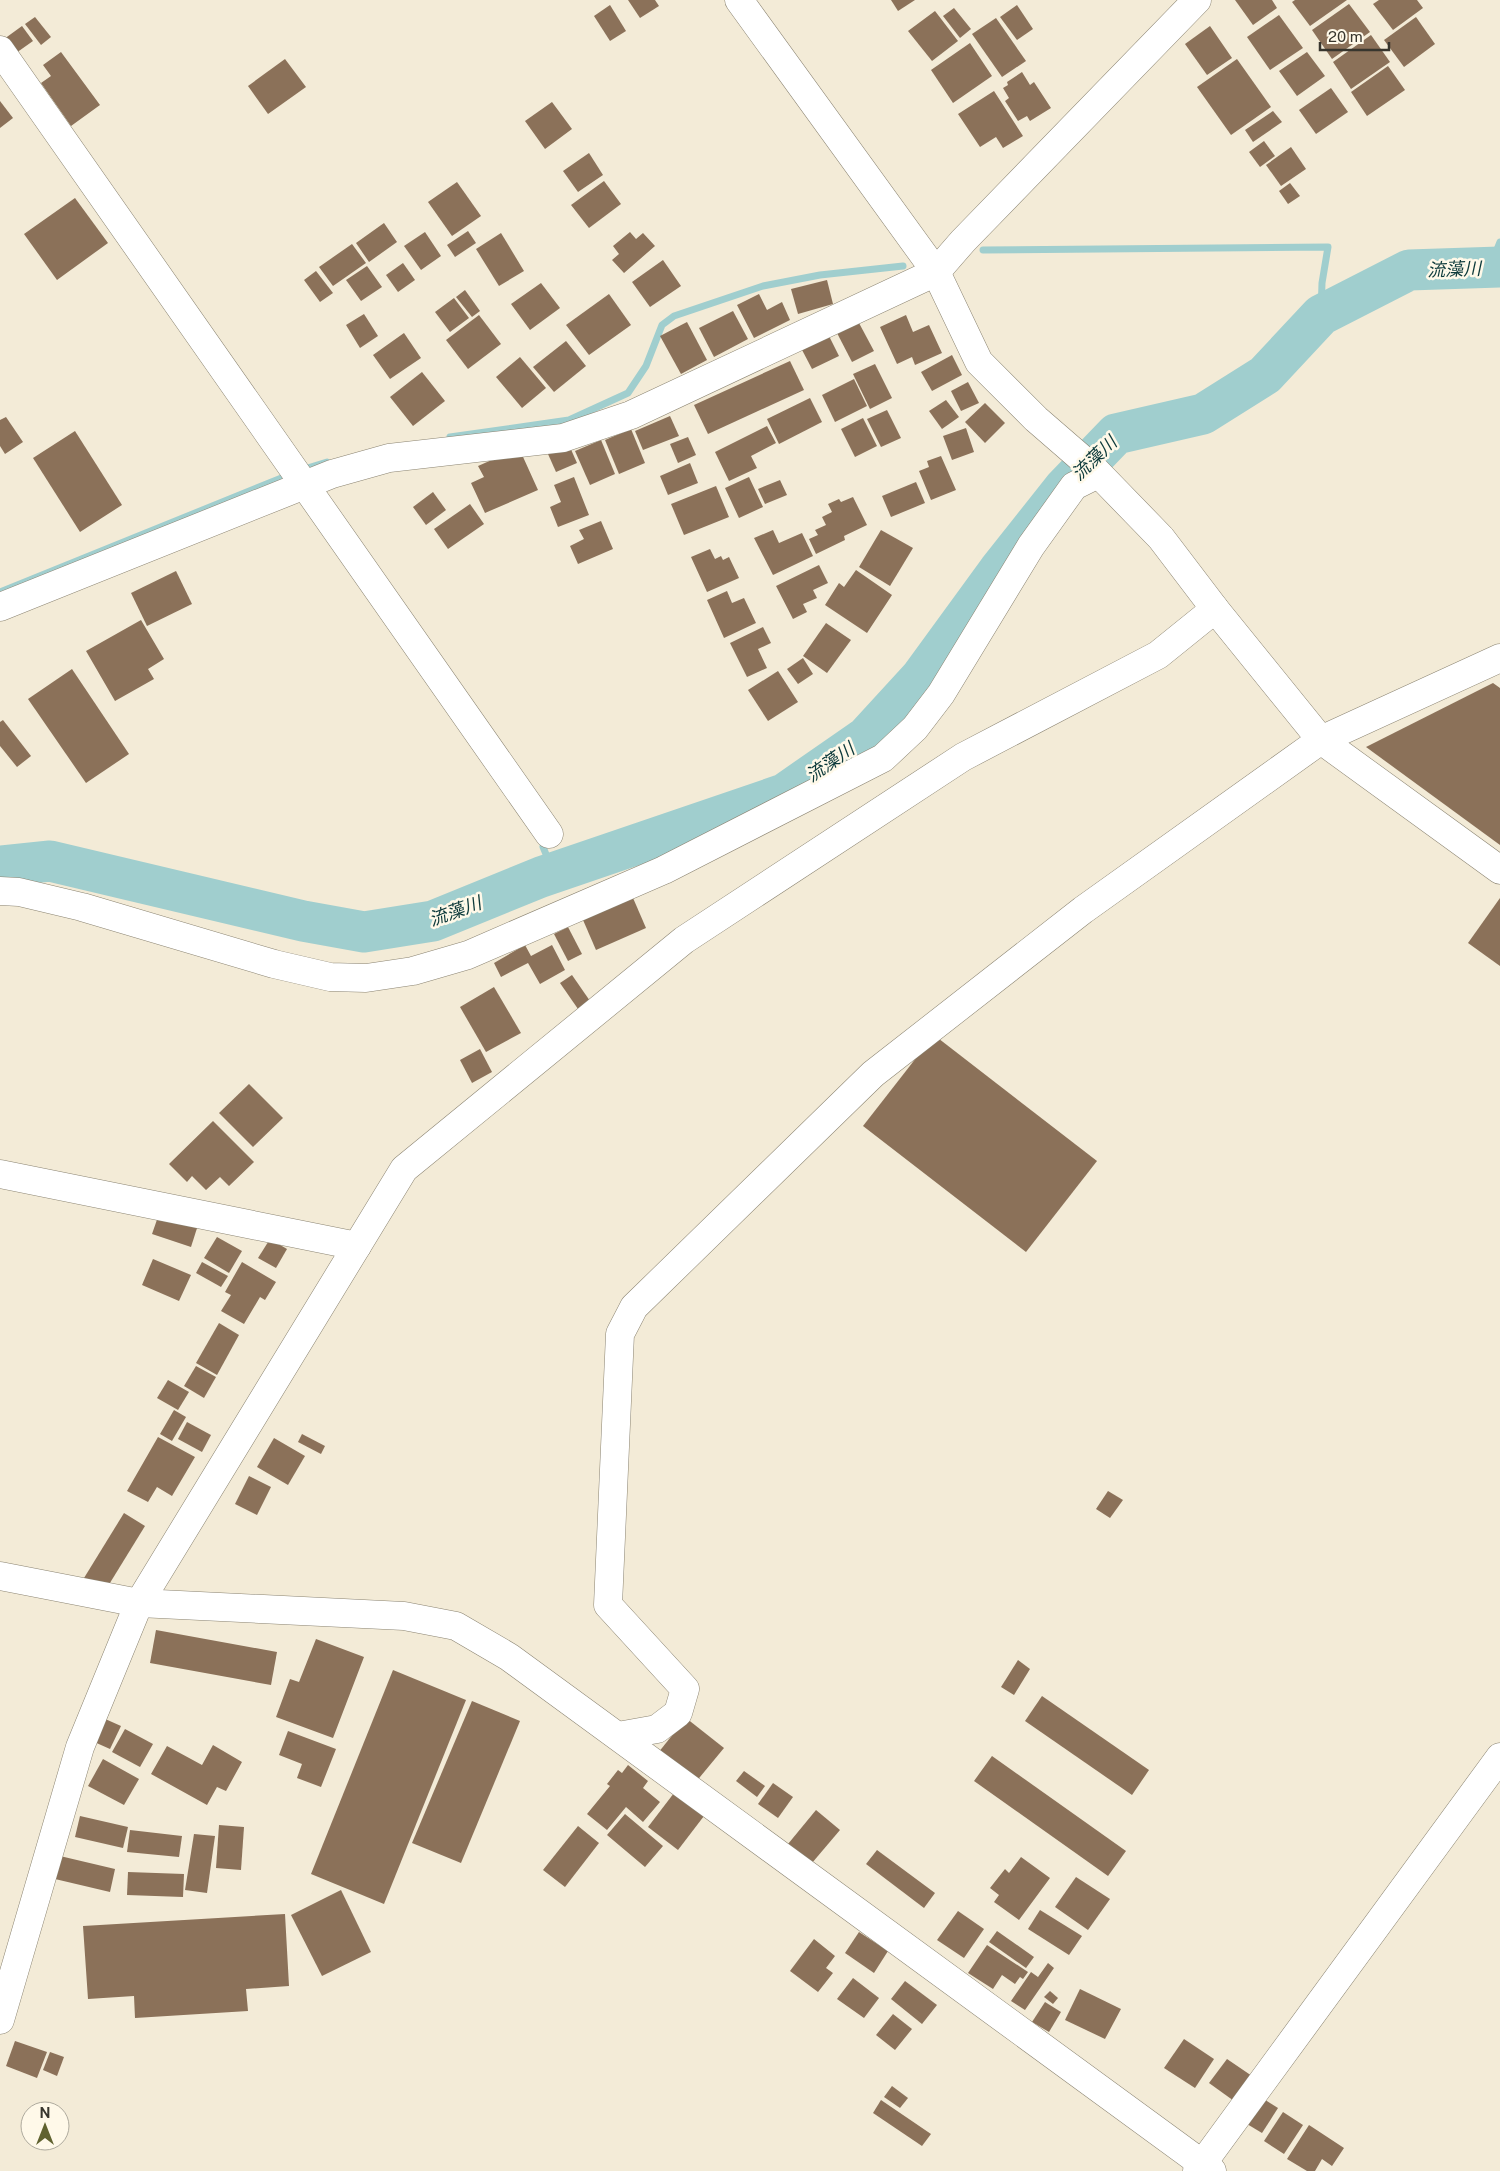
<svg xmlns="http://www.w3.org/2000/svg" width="1500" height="2171" viewBox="0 0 1500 2171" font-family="'Public Sans','Noto Sans JP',sans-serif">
<rect width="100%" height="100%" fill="#f3ebd7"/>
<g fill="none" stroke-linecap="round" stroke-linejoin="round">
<g stroke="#a0cece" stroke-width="7">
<path d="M 983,250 L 1328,247 L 1322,283 L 1321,315"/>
<path d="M 1490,267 L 1500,242"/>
<path d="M 450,437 L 569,420 L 628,393 L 646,366 L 662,325 L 674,316 L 763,286 L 820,275 L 903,266"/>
<path d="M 301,470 L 327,462"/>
<path d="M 0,592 L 284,477"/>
<path d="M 541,877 L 548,859 L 543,847"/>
</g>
<path stroke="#a0cece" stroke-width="41" d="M 0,866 L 50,861 L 303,921 L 364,932 L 433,921 L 541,877 L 784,794 L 866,737 L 921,677 L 999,570 L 1064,488 L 1116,434 L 1203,414 L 1265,375 L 1321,315 L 1409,270 L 1500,267"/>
</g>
<g fill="#8b7159">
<path d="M 628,0 L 655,0 L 659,6 L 640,18 Z"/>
<path d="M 891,0 L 915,0 L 898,11 Z"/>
<path d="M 1235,0 L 1272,0 L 1277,8 L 1253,25 Z"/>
<path d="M 1295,0 L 1347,0 L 1310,26 L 1292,2 Z"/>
<path d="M 1379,0 L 1417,0 L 1423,8 L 1393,30 L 1373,4 Z"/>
<path d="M 1349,4 L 1370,32 L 1332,59 L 1312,30 Z"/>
<path d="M 610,5 L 626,31 L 610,41 L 594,16 Z"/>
<path d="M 1017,5 L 1033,29 L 1017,40 L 1000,17 Z"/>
<path d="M 954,8 L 971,29 L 960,38 L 943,16 Z"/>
<path d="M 935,11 L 958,41 L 932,61 L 908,31 Z"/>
<path d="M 1279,15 L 1303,48 L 1270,70 L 1247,37 Z"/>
<path d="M 35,17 L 51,37 L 41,45 L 25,24 Z"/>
<path d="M 1416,17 L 1435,44 L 1404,67 L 1384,40 Z"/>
<path d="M 996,18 L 1026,61 L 1002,77 L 972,34 Z"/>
<path d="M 22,26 L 33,41 L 9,58 L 0,42 Z"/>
<path d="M 1210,26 L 1232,58 L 1207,75 L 1185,44 Z"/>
<path d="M 1371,35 L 1390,62 L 1351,89 L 1333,62 Z"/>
<path d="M 970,43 L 992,76 L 953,103 L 931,70 Z"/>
<path d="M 61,52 L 100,105 L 71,126 L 41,83 L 51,76 L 43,65 Z"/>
<path d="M 1307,52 L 1325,76 L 1297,96 L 1279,71 Z"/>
<path d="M 285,59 L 306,87 L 268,114 L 248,86 Z"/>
<path d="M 1237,59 L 1271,107 L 1231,135 L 1197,87 Z"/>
<path d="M 1388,66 L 1405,90 L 1367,116 L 1351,92 Z"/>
<path d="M 1022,72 L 1030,85 L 1034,82 L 1051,108 L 1030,121 L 1027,116 L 1018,121 L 1005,101 L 1009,98 L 1003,88 L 1008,85 L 1007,82 Z"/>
<path d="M 1331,88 L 1348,112 L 1316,134 L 1299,110 Z"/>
<path d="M 994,91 L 1023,136 L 1003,148 L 996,137 L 980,147 L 958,114 Z"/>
<path d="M 0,101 L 13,118 L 0,128 Z"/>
<path d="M 552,102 L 572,129 L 545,149 L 525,121 Z"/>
<path d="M 1273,111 L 1282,122 L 1253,142 L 1245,130 Z"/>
<path d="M 1264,141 L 1275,156 L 1260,167 L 1249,152 Z"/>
<path d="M 1291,147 L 1306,169 L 1281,186 L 1266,165 Z"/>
<path d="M 589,153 L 603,175 L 578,192 L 563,171 Z"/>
<path d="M 604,181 L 621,204 L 589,228 L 571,205 Z"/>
<path d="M 457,182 L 481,216 L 452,236 L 428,202 Z"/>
<path d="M 1290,183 L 1300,196 L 1288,204 L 1279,191 Z"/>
<path d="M 75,198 L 108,243 L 57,280 L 24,234 Z"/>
<path d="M 384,223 L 397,242 L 369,262 L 356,243 Z"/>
<path d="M 468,231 L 476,243 L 455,257 L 447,245 Z"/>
<path d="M 425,232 L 441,256 L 421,270 L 404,246 Z"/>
<path d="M 630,232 L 636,239 L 643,233 L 655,246 L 624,273 L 612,260 L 619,254 L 613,246 Z"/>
<path d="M 501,233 L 524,271 L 499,286 L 476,249 Z"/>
<path d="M 352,244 L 366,263 L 333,286 L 319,267 Z"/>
<path d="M 663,260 L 681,286 L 650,307 L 632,282 Z"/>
<path d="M 403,263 L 415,280 L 398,292 L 386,275 Z"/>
<path d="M 367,266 L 382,287 L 361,301 L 346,280 Z"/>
<path d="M 316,271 L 333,293 L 320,302 L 304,280 Z"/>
<path d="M 827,280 L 833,304 L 798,314 L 791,289 Z"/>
<path d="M 541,283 L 560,308 L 530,330 L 511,304 Z"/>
<path d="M 465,290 L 480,311 L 472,317 L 456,297 Z"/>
<path d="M 609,294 L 631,325 L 589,355 L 566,325 Z"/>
<path d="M 759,294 L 767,310 L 782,302 L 790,320 L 754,338 L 737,305 Z"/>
<path d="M 454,298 L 469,318 L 450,332 L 435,312 Z"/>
<path d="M 733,311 L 748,339 L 714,357 L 699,328 Z"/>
<path d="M 364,314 L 378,336 L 360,348 L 346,325 Z"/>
<path d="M 479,315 L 501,344 L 468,369 L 446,340 Z"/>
<path d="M 906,315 L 913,332 L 929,325 L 942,353 L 915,365 L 912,357 L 897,364 L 880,327 Z"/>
<path d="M 687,322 L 707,360 L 681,374 L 660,336 Z"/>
<path d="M 859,323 L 874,351 L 852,362 L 837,333 Z"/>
<path d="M 827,332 L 839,356 L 812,369 L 800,346 Z"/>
<path d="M 404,333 L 421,358 L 390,379 L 373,355 Z"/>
<path d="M 566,341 L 586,366 L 554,392 L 533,367 Z"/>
<path d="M 952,355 L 962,375 L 932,391 L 921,372 Z"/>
<path d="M 520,357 L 546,388 L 522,408 L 496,377 Z"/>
<path d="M 790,361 L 804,390 L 708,434 L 694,405 Z"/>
<path d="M 875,364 L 892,398 L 870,409 L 853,374 Z"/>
<path d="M 422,372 L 445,401 L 413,426 L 390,397 Z"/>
<path d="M 854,379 L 867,406 L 835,422 L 822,395 Z"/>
<path d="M 968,382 L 979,403 L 961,411 L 951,391 Z"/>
<path d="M 810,398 L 822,422 L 779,444 L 767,419 Z"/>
<path d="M 946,400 L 959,417 L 942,429 L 929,411 Z"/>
<path d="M 985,403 L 1005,423 L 985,443 L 965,422 Z"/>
<path d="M 887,410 L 901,438 L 881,447 L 867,419 Z"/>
<path d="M 670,416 L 679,436 L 643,450 L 635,431 Z"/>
<path d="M 6,417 L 23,442 L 5,454 L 0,446 L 0,420 Z"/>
<path d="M 863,418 L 877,446 L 855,457 L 841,429 Z"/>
<path d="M 767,426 L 776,443 L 751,456 L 757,468 L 729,481 L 715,452 Z"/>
<path d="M 966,428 L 974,452 L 952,460 L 943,436 Z"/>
<path d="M 631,429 L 645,463 L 619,474 L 605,440 Z"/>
<path d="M 75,431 L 122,505 L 80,532 L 33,458 Z"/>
<path d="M 688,437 L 696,455 L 678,463 L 670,444 Z"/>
<path d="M 601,440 L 615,474 L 590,485 L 575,451 Z"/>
<path d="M 569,445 L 577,463 L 556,472 L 548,454 Z"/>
<path d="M 519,448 L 538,490 L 485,513 L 471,483 L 484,477 L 478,466 Z"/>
<path d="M 941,456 L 956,490 L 931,500 L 919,471 L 929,467 L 927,461 Z"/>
<path d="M 690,463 L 698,483 L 668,495 L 660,476 Z"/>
<path d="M 574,477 L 589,515 L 558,527 L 550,507 L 561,502 L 554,485 Z"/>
<path d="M 749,477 L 763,507 L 739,518 L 725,488 Z"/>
<path d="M 780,480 L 787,495 L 765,504 L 758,489 Z"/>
<path d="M 916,482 L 925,503 L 891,517 L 882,496 Z"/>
<path d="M 716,486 L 729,517 L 684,535 L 671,504 Z"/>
<path d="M 433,492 L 446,510 L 426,525 L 413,507 Z"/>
<path d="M 853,497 L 867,525 L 844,536 L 845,540 L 816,554 L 809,539 L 818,535 L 815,530 L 826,525 L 822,517 L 832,512 L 828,504 L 839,499 L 841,502 Z"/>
<path d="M 470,504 L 484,524 L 448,549 L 434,529 Z"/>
<path d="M 601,521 L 613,549 L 578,564 L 570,546 L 584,539 L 579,530 Z"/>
<path d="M 773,530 L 779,543 L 802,533 L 813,556 L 773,575 L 754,538 Z"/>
<path d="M 881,530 L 913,548 L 890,586 L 859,567 Z"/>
<path d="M 710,549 L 715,559 L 721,556 L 723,560 L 729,557 L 739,578 L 707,592 L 691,557 Z"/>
<path d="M 819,565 L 828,583 L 813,590 L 817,598 L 803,604 L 807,612 L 793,619 L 776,586 Z"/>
<path d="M 856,570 L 892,595 L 867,633 L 825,605 L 839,583 L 844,587 Z"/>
<path d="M 176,571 L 192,604 L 147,626 L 131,593 Z"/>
<path d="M 727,591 L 732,603 L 744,598 L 756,623 L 724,638 L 707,600 Z"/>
<path d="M 141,620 L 164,659 L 148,669 L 154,679 L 115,701 L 86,651 Z"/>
<path d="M 826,623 L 851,640 L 827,673 L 803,656 Z"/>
<path d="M 763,627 L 771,643 L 758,649 L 767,668 L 747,677 L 730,643 Z"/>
<path d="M 803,658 L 813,674 L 798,684 L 787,669 Z"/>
<path d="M 72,669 L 129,754 L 86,783 L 28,699 Z"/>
<path d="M 778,671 L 798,702 L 768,721 L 748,690 Z"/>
<path d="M 1493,683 L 1500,688 L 1500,845 L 1366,747 Z"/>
<path d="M 3,720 L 31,756 L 17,767 L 0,746 L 0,722 Z"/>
<path d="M 630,891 L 646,928 L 596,950 L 580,913 Z"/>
<path d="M 1500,898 L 1500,966 L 1468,943 Z"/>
<path d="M 568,927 L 582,954 L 568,961 L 554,934 Z"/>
<path d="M 525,945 L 531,956 L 552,945 L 565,970 L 540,984 L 528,963 L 501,977 L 494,963 Z"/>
<path d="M 572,975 L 590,1001 L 578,1009 L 560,983 Z"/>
<path d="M 494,987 L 521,1033 L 486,1052 L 460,1007 Z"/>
<path d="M 934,1035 L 1097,1161 L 1026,1252 L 863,1126 Z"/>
<path d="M 480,1049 L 492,1072 L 472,1083 L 460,1060 Z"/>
<path d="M 249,1084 L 283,1118 L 253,1147 L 219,1113 Z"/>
<path d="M 213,1121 L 254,1162 L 229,1186 L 220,1177 L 206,1190 L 192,1176 L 187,1182 L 169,1164 Z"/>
<path d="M 160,1211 L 198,1225 L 191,1247 L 152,1234 Z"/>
<path d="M 217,1237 L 242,1251 L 229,1273 L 204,1258 Z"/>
<path d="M 270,1239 L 287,1249 L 276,1268 L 258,1258 Z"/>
<path d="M 153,1259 L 191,1275 L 179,1301 L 142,1285 Z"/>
<path d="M 202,1262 L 228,1276 L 221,1287 L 196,1273 Z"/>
<path d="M 242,1262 L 276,1282 L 265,1300 L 260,1297 L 244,1324 L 221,1311 L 231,1295 L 225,1292 Z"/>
<path d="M 219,1323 L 239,1335 L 217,1375 L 196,1363 Z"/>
<path d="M 196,1366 L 216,1377 L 204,1398 L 184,1386 Z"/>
<path d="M 168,1380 L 189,1392 L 178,1410 L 157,1398 Z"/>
<path d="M 174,1410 L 186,1417 L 172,1441 L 160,1434 Z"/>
<path d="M 187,1422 L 211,1435 L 202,1452 L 178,1439 Z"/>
<path d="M 302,1434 L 325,1446 L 321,1454 L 298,1442 Z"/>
<path d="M 158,1437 L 195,1457 L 172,1496 L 157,1487 L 148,1502 L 127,1491 Z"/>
<path d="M 274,1438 L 305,1456 L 288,1485 L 257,1467 Z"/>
<path d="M 249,1476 L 271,1487 L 257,1515 L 235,1504 Z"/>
<path d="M 1108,1491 L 1123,1500 L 1110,1518 L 1096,1509 Z"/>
<path d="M 124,1513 L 145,1526 L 105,1591 L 84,1578 Z"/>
<path d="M 156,1630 L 277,1652 L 271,1685 L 150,1663 Z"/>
<path d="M 316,1639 L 364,1657 L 333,1738 L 276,1717 L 290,1679 L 299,1682 Z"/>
<path d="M 1018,1660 L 1030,1669 L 1014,1695 L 1001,1687 Z"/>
<path d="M 393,1670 L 466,1700 L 384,1904 L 311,1874 Z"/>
<path d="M 1042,1696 L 1149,1770 L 1132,1795 L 1025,1721 Z"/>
<path d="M 472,1701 L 520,1721 L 461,1863 L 412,1843 Z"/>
<path d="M 103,1718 L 121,1726 L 110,1749 L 92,1741 Z"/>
<path d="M 686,1718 L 724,1748 L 695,1783 L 658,1753 Z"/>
<path d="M 125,1729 L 153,1744 L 140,1767 L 112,1752 Z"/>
<path d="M 288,1731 L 336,1749 L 321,1787 L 297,1778 L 302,1764 L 279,1755 Z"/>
<path d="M 213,1745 L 242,1762 L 226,1791 L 217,1787 L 207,1805 L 151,1774 L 167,1746 L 202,1765 Z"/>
<path d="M 992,1756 L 1126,1851 L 1108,1876 L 974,1781 Z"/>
<path d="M 103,1759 L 139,1779 L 124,1805 L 88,1786 Z"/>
<path d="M 628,1765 L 648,1781 L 643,1788 L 660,1802 L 643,1822 L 626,1807 L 607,1830 L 587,1814 L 610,1786 L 607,1784 L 618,1770 L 622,1773 Z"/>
<path d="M 744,1771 L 765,1786 L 757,1797 L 736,1781 Z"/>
<path d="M 773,1783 L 793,1797 L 778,1818 L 758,1804 Z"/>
<path d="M 674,1793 L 704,1816 L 678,1850 L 648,1827 Z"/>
<path d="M 816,1810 L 840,1830 L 812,1863 L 788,1844 Z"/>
<path d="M 625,1814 L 663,1846 L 645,1867 L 607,1835 Z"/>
<path d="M 80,1816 L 128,1827 L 123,1848 L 75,1837 Z"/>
<path d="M 219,1825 L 244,1827 L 241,1870 L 216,1868 Z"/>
<path d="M 578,1826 L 599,1843 L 565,1887 L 543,1870 Z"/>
<path d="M 130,1830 L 182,1836 L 179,1857 L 127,1852 Z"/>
<path d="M 194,1834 L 215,1836 L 207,1893 L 185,1890 Z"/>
<path d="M 877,1850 L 935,1893 L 924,1908 L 866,1864 Z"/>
<path d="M 60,1856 L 115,1869 L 110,1892 L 55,1879 Z"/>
<path d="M 1021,1857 L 1050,1878 L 1019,1920 L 994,1902 L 999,1895 L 990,1888 L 1005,1869 L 1009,1873 Z"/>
<path d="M 128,1872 L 184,1874 L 183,1897 L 127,1895 Z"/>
<path d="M 1076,1877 L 1110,1899 L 1088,1930 L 1055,1907 Z"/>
<path d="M 341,1890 L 371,1952 L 322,1976 L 291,1915 Z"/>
<path d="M 1040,1910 L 1082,1936 L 1069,1955 L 1028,1929 Z"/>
<path d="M 958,1911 L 984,1929 L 964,1958 L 937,1940 Z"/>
<path d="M 285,1914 L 289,1986 L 246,1989 L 248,2011 L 135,2018 L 134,1996 L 88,1999 L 83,1926 Z"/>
<path d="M 997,1931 L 1034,1957 L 1026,1968 L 989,1942 Z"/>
<path d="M 859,1932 L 888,1951 L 874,1973 L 845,1953 Z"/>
<path d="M 814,1939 L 835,1956 L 826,1968 L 833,1973 L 818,1992 L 790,1971 Z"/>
<path d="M 987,1945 L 1028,1972 L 1023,1979 L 1020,1977 L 1015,1984 L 1002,1975 L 993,1989 L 968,1973 Z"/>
<path d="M 1048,1963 L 1054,1968 L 1025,2010 L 1011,2001 L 1031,1972 L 1038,1977 Z"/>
<path d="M 853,1978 L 879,1998 L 864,2018 L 837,1999 Z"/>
<path d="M 905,1981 L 937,2005 L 922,2024 L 891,1999 Z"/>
<path d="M 1080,1989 L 1121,2009 L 1105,2039 L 1065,2020 Z"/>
<path d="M 1050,1991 L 1058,1998 L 1053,2004 L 1044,1997 Z"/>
<path d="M 1045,2002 L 1061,2012 L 1049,2032 L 1032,2022 Z"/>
<path d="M 893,2014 L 912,2029 L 895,2050 L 876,2035 Z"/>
<path d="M 1184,2039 L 1214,2059 L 1195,2088 L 1164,2068 Z"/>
<path d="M 15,2041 L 47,2052 L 37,2078 L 6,2066 Z"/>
<path d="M 50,2052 L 64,2057 L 57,2076 L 43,2070 Z"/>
<path d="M 1227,2059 L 1252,2076 L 1234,2101 L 1209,2083 Z"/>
<path d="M 892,2086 L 908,2098 L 900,2108 L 884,2097 Z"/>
<path d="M 1259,2096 L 1278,2108 L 1262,2133 L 1242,2121 Z"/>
<path d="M 881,2100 L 931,2134 L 922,2146 L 873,2113 Z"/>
<path d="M 1283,2112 L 1303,2125 L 1284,2154 L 1264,2141 Z"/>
<path d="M 1309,2125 L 1344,2148 L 1332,2166 L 1322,2159 L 1315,2171 L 1307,2171 L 1287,2159 Z"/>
</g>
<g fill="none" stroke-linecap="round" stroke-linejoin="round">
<g stroke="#8b8472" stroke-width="29">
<g id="minor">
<path d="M 739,0 L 936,272 L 979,362 L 1036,419 L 1096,471 L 1161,538 L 1215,609 L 1321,740 L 1500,870"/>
<path d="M 0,50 L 549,834"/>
<path d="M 0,607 L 332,474 L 389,458 L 563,438 L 631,415 L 936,272 L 963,241 L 1197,0"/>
<path d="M 0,891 L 19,892 L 82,907 L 274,964 L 330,977 L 366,978 L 413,971 L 468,955 L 664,870 L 883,758 L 915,728 L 941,694 L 1031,546 L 1074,486 L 1098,474"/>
<path d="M 0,1174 L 357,1246"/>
<path d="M 0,1576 L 139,1603 L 404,1616 L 456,1626 L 509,1657 L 1212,2171"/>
<path d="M 618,1736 L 657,1729 L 678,1713 L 685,1689 L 608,1605 L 620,1334 L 634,1307 L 873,1074 L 1083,910 L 1321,740 L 1500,658"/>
<path d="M 0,2020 L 80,1747 L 139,1603 L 404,1169 L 684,940 L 963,757 L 1158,655 L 1215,609"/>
<path d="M 1197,2171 L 1500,1757"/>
</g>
</g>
<use href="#minor" stroke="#fff" stroke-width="28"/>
</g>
<g text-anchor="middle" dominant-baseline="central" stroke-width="5" stroke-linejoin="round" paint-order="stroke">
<g font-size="18" font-style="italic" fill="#0c393a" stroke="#fff9e9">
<text transform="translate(1454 269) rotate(-2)">流藻川</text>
<text transform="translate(1094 458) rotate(-44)">流藻川</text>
<text transform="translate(830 762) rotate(-35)">流藻川</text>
<text transform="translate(455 911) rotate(-20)">流藻川</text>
</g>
</g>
<g transform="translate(45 2126)"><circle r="24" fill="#fff9e9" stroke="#afab9e"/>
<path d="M0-4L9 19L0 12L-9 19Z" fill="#60622f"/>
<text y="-8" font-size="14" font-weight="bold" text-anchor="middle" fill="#38362e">N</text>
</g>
<path d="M1320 42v8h69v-8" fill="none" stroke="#38362e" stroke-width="2.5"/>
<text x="1328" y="42" font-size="15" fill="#38362e" stroke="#fff9e9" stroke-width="4" paint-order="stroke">20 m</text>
</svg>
